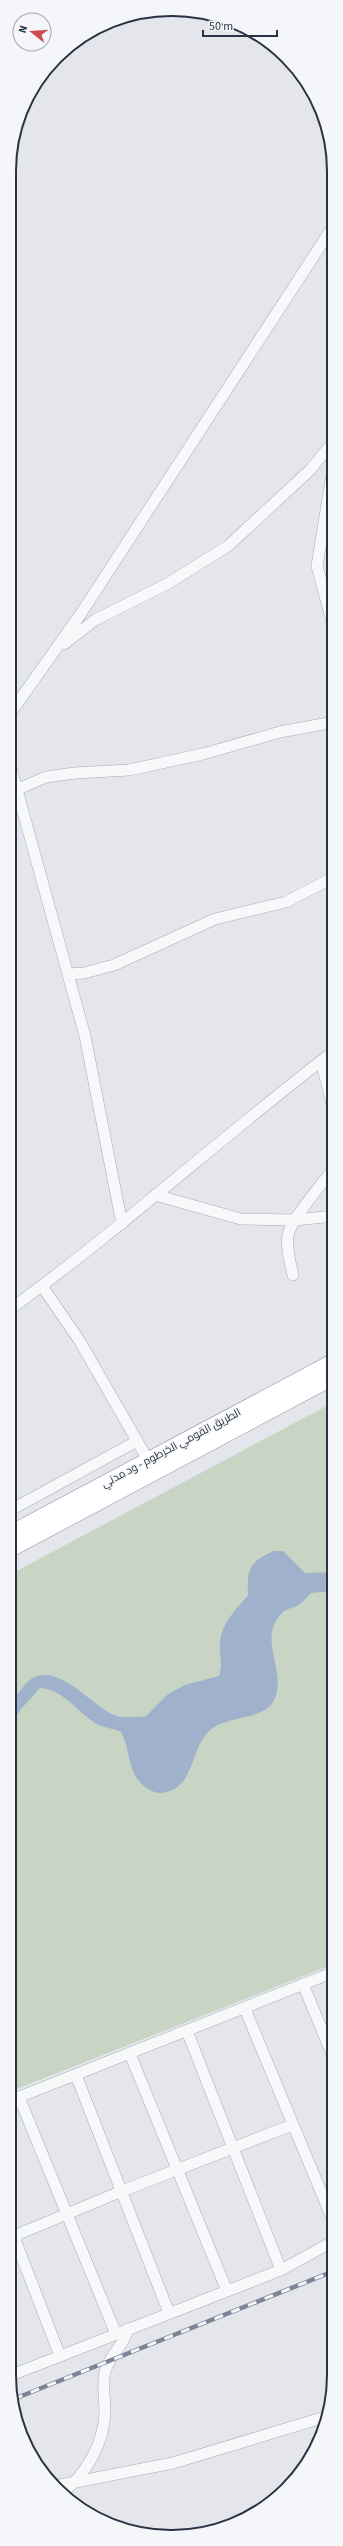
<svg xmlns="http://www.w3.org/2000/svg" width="343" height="2546" viewBox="0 0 343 2546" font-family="'Source Sans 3',Cairo,sans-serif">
<rect width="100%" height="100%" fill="#e4e6ec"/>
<path fill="#c8d5c5" d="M 334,1402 L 334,1964 L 9,2092 L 9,1575 Z"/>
<path fill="#a0b1cb" d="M 274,1551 L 283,1551 L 305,1573 L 334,1572 L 334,1591 L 311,1593 C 308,1596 304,1601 300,1604 C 295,1608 286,1608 282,1613 C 256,1639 288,1671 274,1700 C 264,1720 232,1715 213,1728 C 189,1744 197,1790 161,1793 C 152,1793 144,1787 138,1780 C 127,1765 130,1748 121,1732 C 113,1728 103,1728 95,1723 C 78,1712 62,1689 40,1688 L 21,1709 L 9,1727 C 9,1703 9,1704 24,1686 C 50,1652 89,1704 114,1715 C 122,1719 136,1716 145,1717 L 168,1694 L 185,1685 L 219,1676 C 223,1663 219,1653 220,1641 C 223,1621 236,1610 248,1595 C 247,1570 249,1561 274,1551 Z"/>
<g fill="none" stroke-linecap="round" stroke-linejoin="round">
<g stroke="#a9acb6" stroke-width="12">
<g id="minor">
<path d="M 334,629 L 317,566 L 334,462"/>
<path d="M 64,644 L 95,620 L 167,584 L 228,546 L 310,470 L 334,441"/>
<path d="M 9,715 L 80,615 L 334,225"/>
<path d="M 9,761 L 85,1036 L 122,1224"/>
<path d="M 9,796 L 18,789 L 46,777 L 75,773 L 129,770 L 203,754 L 280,732 L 334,722"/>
<path d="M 334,804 L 334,757"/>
<path d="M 69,974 L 84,973 L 114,965 L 215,919 L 286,902 L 334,877"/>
<path d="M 321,1061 L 334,1111"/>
<path d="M 155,1195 L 241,1219 L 295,1220 L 334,1216"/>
<path d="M 293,1275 C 290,1262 286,1248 288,1235 C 291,1219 323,1183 334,1168"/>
<path d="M 42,1286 L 79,1340 L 148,1460"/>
<path d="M 9,1310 C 121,1229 224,1135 334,1051"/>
<path d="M 9,1511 L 137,1441"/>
<path d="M 303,1984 L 334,2059"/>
<path d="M 245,2009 L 334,2223"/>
<path d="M 187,2031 L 281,2270"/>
<path d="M 130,2054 L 227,2291"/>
<path d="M 76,2075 L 169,2313"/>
<path d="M 19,2097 L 116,2334"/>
<path d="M 9,2101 L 334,1972"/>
<path d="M 9,2224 L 60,2356"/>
<path d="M 9,2238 L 122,2191 L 292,2125"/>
<path d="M 9,2376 L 281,2270 L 334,2241"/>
<path d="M 55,2486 L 173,2463 L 325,2417"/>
<path d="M 62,2493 C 86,2475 104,2443 105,2412 C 105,2398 102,2385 105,2372 C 109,2355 124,2346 128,2329"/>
</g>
</g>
<g stroke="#8c92a2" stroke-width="18">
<g id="highway">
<path d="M 9,1535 L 334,1362"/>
<path d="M 9,1549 L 334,1376"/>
</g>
</g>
<use href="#minor" stroke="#f7f8fa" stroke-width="11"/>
<use href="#highway" stroke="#fff" stroke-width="17"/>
<g stroke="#7e8495" stroke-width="4.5">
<path id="rail" d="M 14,2399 L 334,2271"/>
</g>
<use href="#rail" stroke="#f4f6f9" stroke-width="3" stroke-dasharray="9" stroke-linecap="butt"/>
</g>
<g text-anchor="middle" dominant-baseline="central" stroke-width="3" stroke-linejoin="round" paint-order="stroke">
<g font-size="11" fill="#2c3244" stroke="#f4f6f9">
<text transform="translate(171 1448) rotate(-28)">الطريق القومي الخرطوم - ود مدني</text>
</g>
</g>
<path d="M0 0H343V2546H0ZM171 16H172A155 155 0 0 1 327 171V2375A155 155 0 0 1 172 2530H171A155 155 0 0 1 16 2375V171A155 155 0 0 1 171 16Z" fill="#f4f6f9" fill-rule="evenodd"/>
<path fill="none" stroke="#2c3244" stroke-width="2" d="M171 16H172A155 155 0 0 1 327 171V2375A155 155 0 0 1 172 2530H171A155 155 0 0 1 16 2375V171A155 155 0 0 1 171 16Z"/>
<g transform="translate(32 32) rotate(287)"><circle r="19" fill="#f4f6f9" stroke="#a4a8b1"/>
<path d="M0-3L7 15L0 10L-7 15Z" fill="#cd4d54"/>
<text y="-6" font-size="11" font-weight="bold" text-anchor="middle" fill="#2c3244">N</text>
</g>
<path d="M203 30v6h74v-6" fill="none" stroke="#2c3244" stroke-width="2"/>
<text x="209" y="30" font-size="12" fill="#2c3244" stroke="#f4f6f9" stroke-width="3" paint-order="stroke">50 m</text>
</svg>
